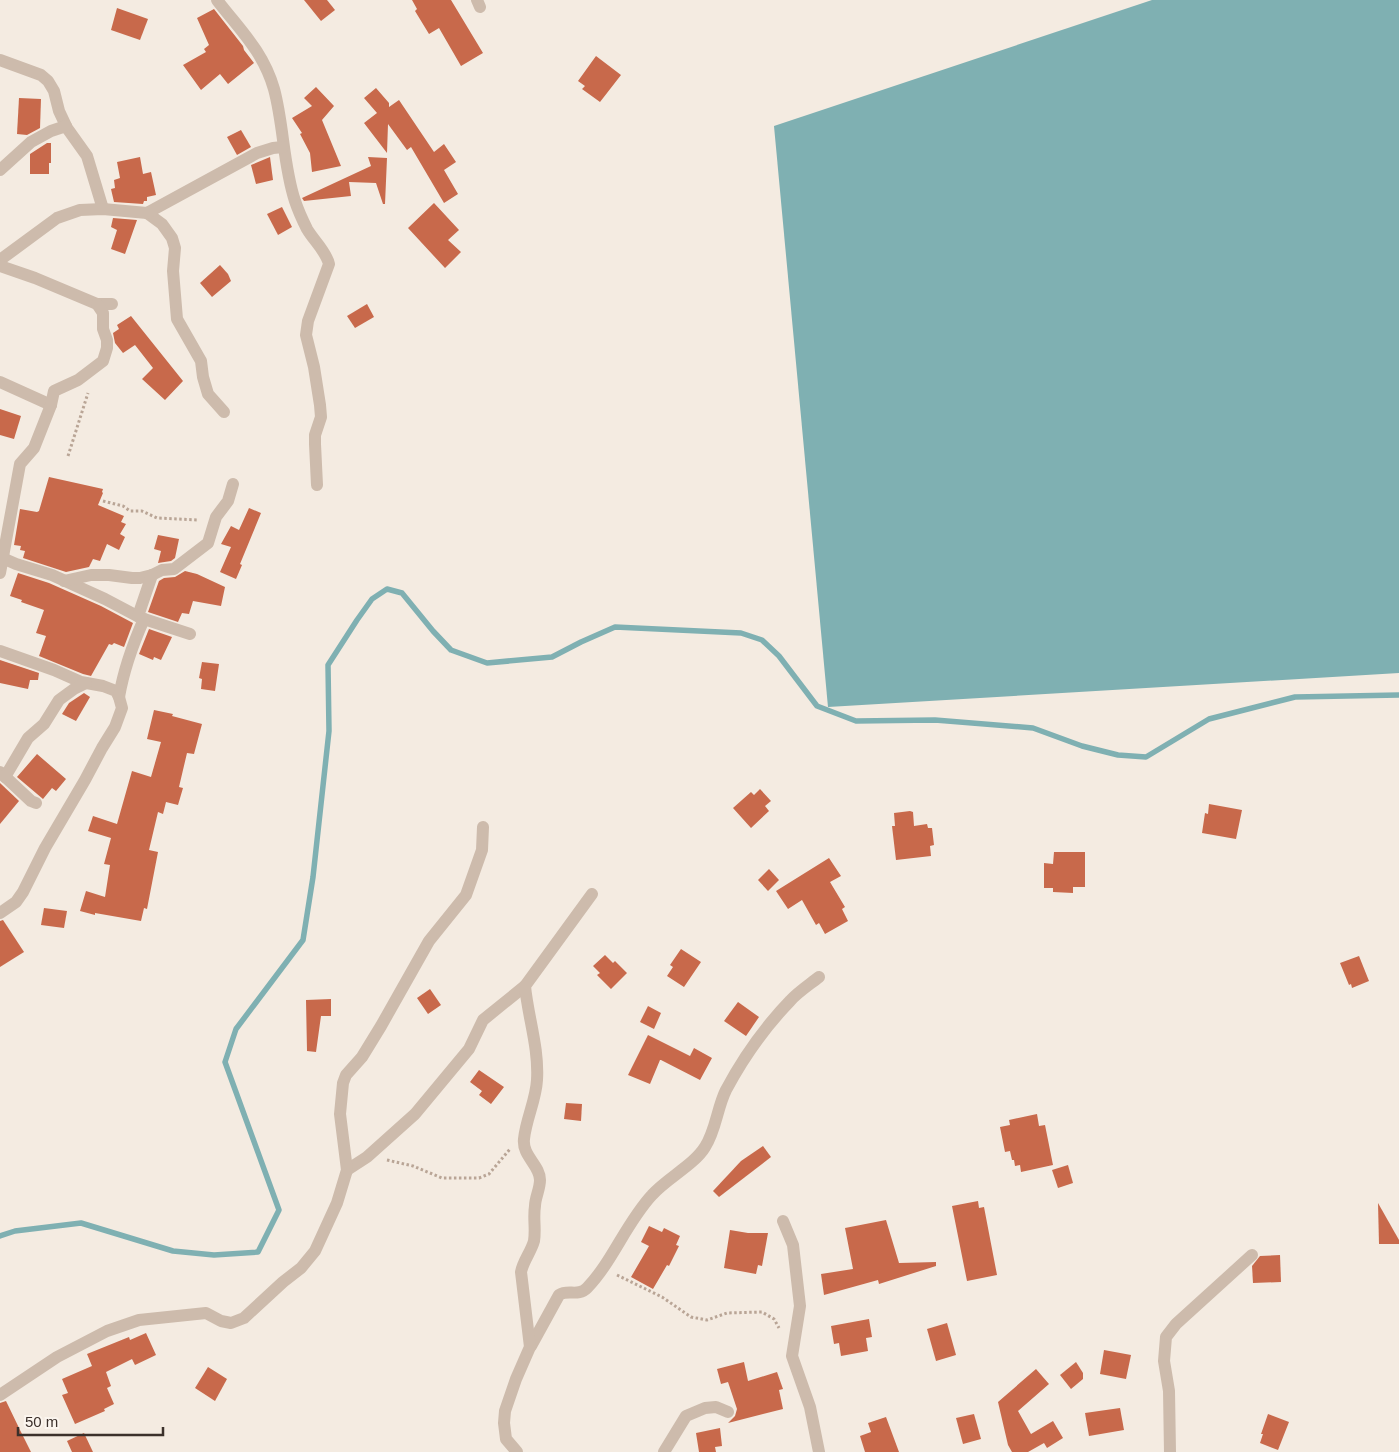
<svg xmlns="http://www.w3.org/2000/svg" width="1399" height="1452" viewBox="0 0 1399 1452" font-family="Arial,sans-serif">
<rect width="100%" height="100%" fill="#f4ebe1"/>
<path fill="#7fb0b2" d="M 1152,0 L 1399,0 L 1399,673 L 828,707 L 774,126 Z"/>
<g fill="none" stroke-linecap="round" stroke-linejoin="round">
<path stroke="#7fb0b2" stroke-width="5.5" d="M 0,1236 L 15,1231 L 81,1223 L 173,1251 L 214,1255 L 258,1252 L 279,1210 L 225,1062 L 236,1029 L 303,940 L 313,877 L 329,731 L 328,665 L 357,620 L 372,599 L 387,589 L 402,593 L 433,631 L 451,650 L 487,663 L 552,657 L 581,642 L 615,627 L 741,633 L 762,640 L 779,656 L 817,706 L 856,721 L 935,720 L 1033,728 L 1082,746 L 1118,755 L 1146,757 L 1209,719 L 1295,697 L 1399,695"/>
</g>
<g fill="#c8694b">
<path d="M 304,0 L 327,0 L 335,10 L 321,21 Z"/>
<path d="M 412,0 L 451,0 L 483,53 L 461,66 L 439,28 L 429,34 L 415,11 L 417,9 Z"/>
<path d="M 117,8 L 148,19 L 140,40 L 111,30 Z"/>
<path d="M 214,9 L 243,46 L 244,50 L 254,63 L 228,84 L 220,74 L 201,90 L 183,65 L 206,52 L 204,49 L 209,45 L 197,18 Z"/>
<path d="M 596,56 L 621,75 L 600,102 L 582,89 L 585,86 L 578,81 Z"/>
<path d="M 316,87 L 334,106 L 322,120 L 341,166 L 312,172 L 310,153 L 300,134 L 302,133 L 292,118 L 312,106 L 304,98 Z"/>
<path d="M 376,88 L 389,103 L 389,107 L 399,100 L 434,152 L 444,144 L 456,162 L 444,170 L 458,194 L 444,203 L 411,147 L 407,150 L 388,124 L 387,153 L 364,123 L 377,113 L 364,98 Z"/>
<path d="M 19,98 L 41,99 L 40,128 L 27,135 L 17,134 Z"/>
<path d="M 241,130 L 251,147 L 237,155 L 227,137 Z"/>
<path d="M 47,143 L 51,143 L 51,163 L 49,163 L 49,174 L 30,174 L 30,154 Z"/>
<path d="M 140,157 L 143,174 L 151,172 L 156,195 L 147,197 L 147,201 L 144,201 L 143,204 L 114,202 L 111,189 L 115,188 L 114,180 L 120,178 L 117,162 Z"/>
<path d="M 270,157 L 273,180 L 256,184 L 251,165 Z"/>
<path d="M 368,157 L 387,158 L 385,204 L 383,204 L 376,183 L 349,182 L 351,196 L 304,201 L 302,198 L 371,166 Z"/>
<path d="M 434,203 L 459,230 L 448,240 L 461,252 L 445,268 L 408,228 Z"/>
<path d="M 282,207 L 292,227 L 278,235 L 267,214 Z"/>
<path d="M 113,218 L 137,220 L 125,254 L 111,249 L 117,230 L 111,227 Z"/>
<path d="M 220,265 L 228,274 L 231,281 L 212,297 L 200,283 Z"/>
<path d="M 367,304 L 374,317 L 355,328 L 347,316 Z"/>
<path d="M 131,316 L 183,381 L 165,400 L 142,379 L 153,368 L 135,345 L 123,353 L 115,343 L 113,333 L 119,329 L 117,325 Z"/>
<path d="M 0,409 L 21,416 L 14,439 L 0,435 Z"/>
<path d="M 49,477 L 103,489 L 102,492 L 103,493 L 98,505 L 124,516 L 121,522 L 126,524 L 120,534 L 125,537 L 119,550 L 107,544 L 100,561 L 93,559 L 89,567 L 66,572 L 23,558 L 25,551 L 20,550 L 21,546 L 14,545 L 20,509 L 37,512 L 39,511 Z"/>
<path d="M 249,508 L 261,513 L 240,564 L 242,565 L 236,579 L 220,572 L 231,547 L 221,544 L 231,526 L 239,530 Z"/>
<path d="M 158,535 L 179,539 L 175,558 L 171,561 L 158,563 L 161,551 L 154,549 Z"/>
<path d="M 185,571 L 197,574 L 225,587 L 221,606 L 193,601 L 189,614 L 182,613 L 178,622 L 148,612 L 159,581 L 164,578 L 175,577 Z"/>
<path d="M 18,573 L 49,583 L 101,606 L 133,623 L 124,647 L 114,643 L 112,645 L 109,644 L 91,676 L 83,674 L 39,656 L 46,636 L 36,633 L 44,610 L 21,602 L 22,600 L 10,596 Z"/>
<path d="M 149,629 L 172,637 L 161,660 L 154,657 L 153,660 L 139,654 Z"/>
<path d="M 0,660 L 39,673 L 38,680 L 30,680 L 28,689 L 0,683 Z"/>
<path d="M 202,662 L 219,664 L 215,691 L 201,689 L 202,679 L 199,678 Z"/>
<path d="M 84,693 L 90,697 L 76,721 L 62,714 L 69,703 Z"/>
<path d="M 154,710 L 173,714 L 172,716 L 202,724 L 194,754 L 187,753 L 179,787 L 183,788 L 178,805 L 166,802 L 163,814 L 158,812 L 149,850 L 158,852 L 147,909 L 144,908 L 141,921 L 95,913 L 95,915 L 80,911 L 86,891 L 105,897 L 110,865 L 104,864 L 111,838 L 88,831 L 93,816 L 117,824 L 132,771 L 151,777 L 161,742 L 147,739 Z"/>
<path d="M 37,754 L 66,779 L 56,791 L 52,788 L 43,799 L 17,777 Z"/>
<path d="M 0,783 L 19,801 L 0,824 Z"/>
<path d="M 760,789 L 771,801 L 765,806 L 769,811 L 751,828 L 733,808 L 751,792 L 754,795 Z"/>
<path d="M 1209,804 L 1242,810 L 1236,839 L 1202,833 L 1205,813 L 1208,814 Z"/>
<path d="M 910,811 L 913,812 L 914,826 L 927,824 L 928,828 L 932,828 L 934,845 L 930,846 L 931,856 L 896,860 L 892,826 L 895,826 L 894,813 Z"/>
<path d="M 1054,852 L 1085,852 L 1085,887 L 1073,887 L 1073,893 L 1053,892 L 1053,888 L 1044,888 L 1044,863 L 1053,864 Z"/>
<path d="M 829,858 L 841,876 L 830,882 L 845,907 L 842,909 L 848,921 L 825,934 L 819,923 L 816,925 L 802,900 L 788,909 L 776,891 Z"/>
<path d="M 769,869 L 779,880 L 768,891 L 758,880 Z"/>
<path d="M 44,908 L 67,911 L 64,928 L 41,925 Z"/>
<path d="M 3,920 L 24,952 L 0,967 L 0,921 Z"/>
<path d="M 681,949 L 701,962 L 684,987 L 667,976 L 673,967 L 670,965 Z"/>
<path d="M 605,955 L 613,963 L 615,961 L 627,973 L 611,989 L 597,975 L 600,973 L 593,966 Z"/>
<path d="M 1359,956 L 1369,981 L 1352,988 L 1351,984 L 1349,985 L 1340,963 Z"/>
<path d="M 430,989 L 441,1005 L 428,1014 L 417,998 Z"/>
<path d="M 331,999 L 331,1016 L 321,1016 L 316,1052 L 307,1051 L 306,1000 Z"/>
<path d="M 738,1002 L 759,1017 L 746,1036 L 724,1021 Z"/>
<path d="M 648,1006 L 661,1013 L 654,1029 L 640,1022 Z"/>
<path d="M 648,1035 L 690,1056 L 694,1048 L 712,1058 L 700,1080 L 661,1060 L 660,1060 L 650,1084 L 628,1075 Z"/>
<path d="M 479,1070 L 504,1087 L 491,1104 L 479,1095 L 482,1091 L 470,1082 Z"/>
<path d="M 566,1103 L 582,1104 L 581,1121 L 564,1119 Z"/>
<path d="M 1037,1114 L 1039,1126 L 1045,1125 L 1053,1165 L 1021,1172 L 1020,1165 L 1015,1166 L 1014,1160 L 1012,1160 L 1010,1151 L 1005,1152 L 1000,1127 L 1010,1125 L 1009,1120 Z"/>
<path d="M 763,1146 L 771,1157 L 719,1197 L 713,1191 L 741,1161 Z"/>
<path d="M 1068,1165 L 1073,1183 L 1058,1188 L 1052,1170 Z"/>
<path d="M 978,1201 L 979,1208 L 984,1207 L 997,1275 L 967,1281 L 952,1206 Z"/>
<path d="M 1378,1203 L 1399,1240 L 1399,1244 L 1379,1244 Z"/>
<path d="M 886,1220 L 899,1263 L 936,1262 L 936,1266 L 879,1284 L 878,1280 L 824,1295 L 821,1274 L 853,1269 L 845,1228 Z"/>
<path d="M 649,1226 L 662,1232 L 664,1228 L 680,1236 L 676,1245 L 679,1246 L 669,1266 L 667,1265 L 653,1289 L 631,1277 L 649,1246 L 641,1242 Z"/>
<path d="M 730,1230 L 748,1233 L 768,1233 L 762,1266 L 758,1265 L 756,1274 L 724,1268 Z"/>
<path d="M 1280,1255 L 1281,1282 L 1253,1283 L 1252,1266 L 1260,1256 Z"/>
<path d="M 869,1319 L 872,1337 L 866,1338 L 868,1351 L 841,1356 L 839,1343 L 834,1344 L 831,1326 Z"/>
<path d="M 947,1323 L 956,1355 L 936,1361 L 927,1329 Z"/>
<path d="M 146,1333 L 156,1355 L 135,1365 L 132,1359 L 106,1372 L 111,1386 L 107,1388 L 114,1404 L 104,1409 L 105,1411 L 75,1424 L 62,1395 L 68,1393 L 62,1379 L 92,1366 L 87,1354 L 129,1337 L 130,1340 Z"/>
<path d="M 1104,1350 L 1131,1355 L 1126,1379 L 1100,1374 Z"/>
<path d="M 744,1362 L 748,1381 L 777,1372 L 783,1389 L 779,1390 L 783,1409 L 728,1423 L 735,1416 L 737,1409 L 728,1382 L 721,1384 L 717,1369 Z"/>
<path d="M 1076,1362 L 1083,1373 L 1083,1379 L 1071,1389 L 1060,1375 Z"/>
<path d="M 208,1367 L 227,1379 L 215,1401 L 195,1388 Z"/>
<path d="M 1036,1369 L 1049,1384 L 1018,1411 L 1031,1434 L 1053,1421 L 1063,1438 L 1047,1448 L 1044,1443 L 1028,1452 L 1012,1452 L 1008,1445 L 998,1402 Z"/>
<path d="M 6,1401 L 20,1430 L 31,1452 L 0,1452 L 0,1403 Z"/>
<path d="M 1120,1408 L 1124,1430 L 1089,1436 L 1085,1413 Z"/>
<path d="M 974,1414 L 981,1439 L 963,1444 L 956,1418 Z"/>
<path d="M 1268,1414 L 1289,1422 L 1278,1450 L 1260,1443 L 1263,1434 L 1261,1434 Z"/>
<path d="M 886,1417 L 899,1452 L 865,1452 L 860,1436 L 871,1432 L 868,1423 Z"/>
<path d="M 720,1428 L 722,1446 L 715,1447 L 716,1452 L 699,1452 L 696,1433 Z"/>
<path d="M 84,1433 L 93,1452 L 72,1452 L 67,1441 Z"/>
</g>
<g fill="none" stroke-linecap="round" stroke-linejoin="round">
<g stroke="#b9a596" stroke-width="3" stroke-dasharray="2.5 2.5" stroke-linecap="butt">
<path d="M 68,456 L 88,393"/>
<path d="M 103,501 L 123,506 L 130,511 L 142,511 L 157,518 L 199,520"/>
<path d="M 387,1160 L 413,1166 L 442,1178 L 479,1178 L 489,1174 L 510,1149"/>
<path d="M 617,1275 L 662,1297 L 691,1317 L 707,1320 L 727,1313 L 762,1312 L 774,1319 L 779,1328"/>
</g>
<g stroke="#cdbbac" stroke-width="12">
<path d="M 217,0 C 240,30 263,51 274,89 C 284,126 283,165 295,201 C 298,210 303,221 307,229 C 314,241 326,251 329,264 L 308,321 L 306,335 L 314,367 L 320,405 L 321,417 L 315,435 L 315,444 L 317,485"/>
<path d="M 477,0 L 480,7"/>
<path d="M 0,60 L 41,75 L 48,81 L 54,91 L 59,111 L 67,128 L 87,156 L 103,209"/>
<path d="M 0,170 L 31,142 L 51,131 L 66,126"/>
<path d="M 147,213 L 162,224 L 172,238 L 175,248 L 173,271 L 177,319 L 201,361 L 203,377 L 208,394 L 224,412"/>
<path d="M 0,260 L 57,218 L 80,210 L 103,209 L 147,213 L 257,153 L 273,148 L 283,147"/>
<path d="M 0,266 L 35,278 L 97,304 L 112,304"/>
<path d="M 0,382 L 51,405"/>
<path d="M 0,557 L 16,564 L 52,575 L 105,599 L 141,618 L 190,634"/>
<path d="M 0,573 L 20,464 L 34,448 L 51,405 L 54,391 L 78,380 L 103,361 L 107,348 L 107,340 L 103,329 L 103,313 L 97,304"/>
<path d="M 64,581 L 91,575 L 109,575 L 132,578 L 140,578 L 152,575 L 162,570 L 174,569 L 208,543 L 216,517 L 228,501 L 233,484"/>
<path d="M 138,616 L 152,575"/>
<path d="M 0,651 L 54,670 L 81,682 L 103,686 L 116,691 L 119,697 L 122,708 L 115,727 L 102,748 L 85,780 L 45,848 L 23,892 L 16,902 L 0,913"/>
<path d="M 119,697 C 124,668 132,646 144,619"/>
<path d="M 0,772 L 31,801 L 36,803"/>
<path d="M 5,777 L 28,738 L 44,724 L 59,700 L 74,689 L 86,683"/>
<path d="M 347,1170 L 367,1157 L 415,1114 L 469,1049 L 483,1020 L 525,986"/>
<path d="M 783,1221 L 793,1245 L 800,1306 L 792,1356 L 810,1407 L 819,1452"/>
<path d="M 531,1346 L 559,1295 C 568,1289 578,1297 587,1288 C 613,1261 626,1223 652,1195 C 667,1178 694,1165 705,1147 C 716,1130 717,1108 726,1090 C 743,1058 765,1027 790,1001 C 798,992 809,985 819,977"/>
<path d="M 0,1395 L 57,1357 L 107,1331 L 139,1320 L 206,1313 L 221,1321 L 231,1323 L 244,1318 L 283,1282 L 301,1268 L 315,1251 L 337,1203 L 347,1170 L 340,1114 L 343,1083 L 346,1075 L 362,1057 L 381,1026 L 429,941 L 466,895 L 482,850 L 483,827"/>
<path d="M 517,1452 L 506,1439 L 504,1423 L 505,1411 L 516,1379 L 530,1347 L 521,1272 C 523,1261 531,1252 534,1241 C 536,1229 533,1218 535,1206 C 535,1198 540,1189 540,1180 C 540,1165 522,1156 524,1139 C 526,1119 536,1100 537,1080 C 539,1048 528,1017 525,986 L 592,894"/>
<path d="M 664,1452 L 686,1416 L 705,1408 L 716,1407 L 728,1412"/>
<path d="M 1170,1452 L 1169,1391 L 1164,1361 L 1166,1337 L 1176,1324 L 1252,1255"/>
</g>
</g>
<path d="M18 1427v8h145v-8" fill="none" stroke="#3b302b" stroke-width="2.5"/>
<text x="25" y="1427" font-size="15" fill="#3b302b" stroke="#fbf5ee" stroke-width="4" paint-order="stroke">50 m</text>
</svg>
